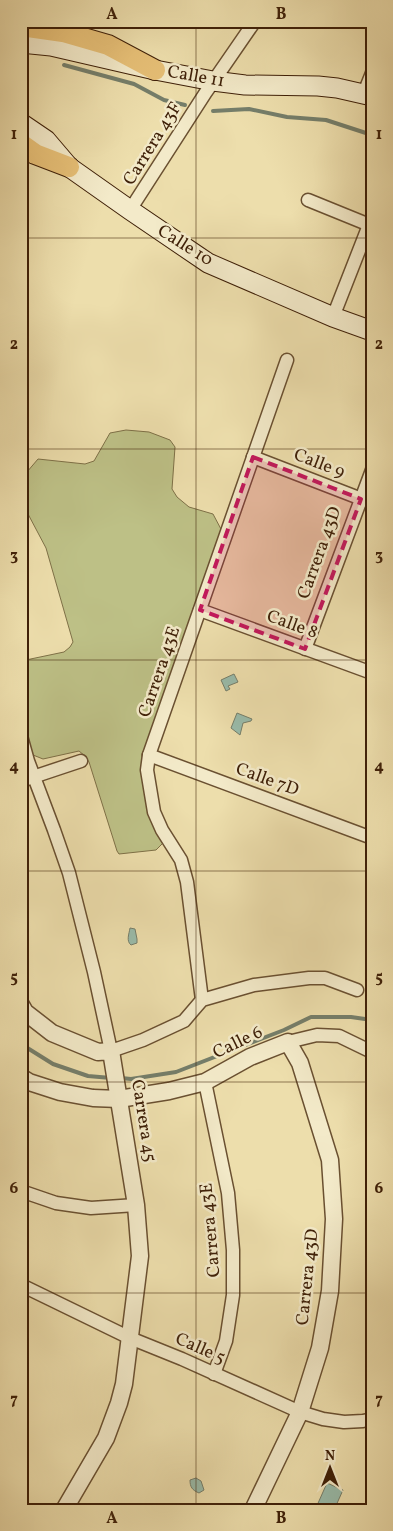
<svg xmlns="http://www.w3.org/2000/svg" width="393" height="1531" viewBox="0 0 393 1531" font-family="Vollkorn,serif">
<rect width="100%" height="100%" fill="#eddeac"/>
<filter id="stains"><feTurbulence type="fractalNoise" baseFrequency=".004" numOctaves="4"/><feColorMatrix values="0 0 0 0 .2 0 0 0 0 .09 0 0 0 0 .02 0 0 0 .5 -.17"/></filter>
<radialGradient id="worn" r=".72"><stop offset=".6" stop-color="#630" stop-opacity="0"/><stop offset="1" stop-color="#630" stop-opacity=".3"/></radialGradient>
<path fill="#bdc086" stroke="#7e7047" d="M 126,430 L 149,432 L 170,440 L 175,447 L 172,489 L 177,497 L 189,507 L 213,514 L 222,531 L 148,742 L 154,826 L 163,843 L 156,850 L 119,854 L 117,851 L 89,762 L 85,756 L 79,751 L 43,759 L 33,755 L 21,747 L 21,661 L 64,652 L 70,647 L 73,642 L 46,548 L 28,514 L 21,511 L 21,479 L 38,459 L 85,464 L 94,461 L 110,433 Z"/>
<g fill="#99bcab" stroke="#757e6a">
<path d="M 234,674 L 238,682 L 228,686 L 230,689 L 226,691 L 221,680 Z"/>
<path d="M 237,713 L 252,719 L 251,721 L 243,723 L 240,735 L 231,728 Z"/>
<path d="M 130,928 L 135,929 L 137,939 L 137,943 L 131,945 C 126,941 129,934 130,928 Z"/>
<path d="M 196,1478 L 201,1481 L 204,1490 L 199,1493 C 192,1490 190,1487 190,1480 Z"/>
<path d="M 327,1483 L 343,1490 L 334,1510 L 315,1510 Z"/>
</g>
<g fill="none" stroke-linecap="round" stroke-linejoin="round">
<g stroke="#757e6a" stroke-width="4">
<path d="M 64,65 L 134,84 L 164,100 L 185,105"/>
<path d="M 213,111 L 249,109 L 287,117 L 326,120 L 372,135"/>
<path d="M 21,1044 L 53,1064 L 88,1076 L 111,1078"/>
<path d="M 121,1078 L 131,1079 L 176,1072 L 284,1030 L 311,1017 L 351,1017 L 372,1020"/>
</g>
<g stroke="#6a5031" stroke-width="15">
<g id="minor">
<path d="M 364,93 L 372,73"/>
<path d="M 308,200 L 372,226"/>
<path d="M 130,210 L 206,92 L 255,21"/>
<path d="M 333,317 L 369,225"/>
<path d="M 253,457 L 372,503"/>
<path d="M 200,610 L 372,673"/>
<path d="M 305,649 L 372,470"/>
<path d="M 21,736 L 28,761 L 54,830 L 69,873 L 94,972 L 111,1051 L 143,1040 L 184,1021 L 202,1000 L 254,985 L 309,978 L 325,978 L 357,990"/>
<path d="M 149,755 L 372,838"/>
<path d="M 21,781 L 81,761"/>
<path d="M 202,1000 L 187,882 L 181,860 L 162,830 L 154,812 L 147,770 L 149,755 L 287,360"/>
<path d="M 288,1042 L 317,1035 L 339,1036 L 372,1052"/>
<path d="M 205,1082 L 228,1193 L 233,1250 L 233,1295 L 226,1341 L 214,1374"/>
<path d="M 21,1191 L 56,1203 L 91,1208 L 136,1205"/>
<path d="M 21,1285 L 130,1338 L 182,1359 L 300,1412 L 323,1419 L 344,1422 L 363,1421 L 372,1419"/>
</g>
</g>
<g stroke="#6a5031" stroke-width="19">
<g id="tertiary">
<path d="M 21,1005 L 25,1012 L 52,1033 L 98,1052 L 111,1051 L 136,1205 L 140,1256 L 124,1384 L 119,1403 L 106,1438 L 64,1510"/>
<path d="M 21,1077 L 29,1082 L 60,1092 L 93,1098 L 119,1099 L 169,1091 L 205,1082 L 250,1057 L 288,1042 L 300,1063 L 330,1160 L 334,1219 L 330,1291 L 320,1348 L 300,1412 L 253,1510"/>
</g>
</g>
<g stroke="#3f2008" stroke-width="21">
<g id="secondary">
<path d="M 21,43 L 51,46 L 155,70 L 213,81 L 245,85 L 318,86 L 337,88 L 372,96"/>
<path d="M 21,123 L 46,140 L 69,167 L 130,210 L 208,263 L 333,317 L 372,331"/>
</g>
</g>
<g stroke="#3f2008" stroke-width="22">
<g id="primary">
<path d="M 21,26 L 63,32 L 108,45 L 155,70"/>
<path d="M 21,144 L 35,154 L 69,167"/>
</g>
</g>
<use href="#minor" stroke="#f3eac9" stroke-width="12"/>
<use href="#tertiary" stroke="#f3eac9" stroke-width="16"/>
<use href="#secondary" stroke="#f3eac9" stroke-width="19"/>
<use href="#primary" stroke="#e6bf76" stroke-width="20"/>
</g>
<path fill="#c2185b" fill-opacity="0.2" stroke="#c2185b" stroke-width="4" stroke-dasharray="10 6" stroke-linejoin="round" d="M 253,457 L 361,499 L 305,649 L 200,610 Z"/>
<path fill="none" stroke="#3f2008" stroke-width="1" stroke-opacity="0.55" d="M 196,21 L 196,1510M 21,238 L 372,238M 21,449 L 372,449M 21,660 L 372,660M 21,871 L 372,871M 21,1082 L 372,1082M 21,1293 L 372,1293"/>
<g text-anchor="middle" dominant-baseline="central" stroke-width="5" stroke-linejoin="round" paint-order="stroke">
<g font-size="18" fill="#3f2008" stroke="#f3eac9">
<text transform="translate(196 77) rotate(10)">Calle 11</text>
<text transform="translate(153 144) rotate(-58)">Carrera 43F</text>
<text transform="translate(185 246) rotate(32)">Calle 10</text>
<text transform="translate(319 464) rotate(21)">Calle 9</text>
<text transform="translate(320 553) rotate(-70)">Carrera 43D</text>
<text transform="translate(292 625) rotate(20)">Calle 8</text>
<text transform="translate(160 672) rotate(-71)">Carrera 43E</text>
<text transform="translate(267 780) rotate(20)">Calle 7D</text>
<text transform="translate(238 1043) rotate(-26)">Calle 6</text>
<text transform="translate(143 1121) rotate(81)">Carrera 45</text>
<text transform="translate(211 1230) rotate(-95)">Carrera 43E</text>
<text transform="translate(308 1277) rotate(-84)">Carrera 43D</text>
<text transform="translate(200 1349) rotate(24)">Calle 5</text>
</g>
</g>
<rect width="393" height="1531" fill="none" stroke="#eddeac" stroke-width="55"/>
<g transform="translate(330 1468)" stroke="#f3eac9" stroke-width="4" paint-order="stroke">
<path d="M0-4L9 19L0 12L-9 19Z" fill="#3f2008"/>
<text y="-8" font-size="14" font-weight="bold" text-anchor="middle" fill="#3f2008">N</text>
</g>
<rect x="28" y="28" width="338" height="1476" fill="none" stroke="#3f2008" stroke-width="2"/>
<g font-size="16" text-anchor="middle" font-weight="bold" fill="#3f2008">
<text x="112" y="19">A</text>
<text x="281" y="19">B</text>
<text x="14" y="139">1</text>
<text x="379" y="139">1</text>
<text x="14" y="349">2</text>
<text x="379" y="349">2</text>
<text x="14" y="560">3</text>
<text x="379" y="560">3</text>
<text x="14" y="771">4</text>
<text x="379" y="771">4</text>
<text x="14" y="982">5</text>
<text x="379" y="982">5</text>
<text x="14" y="1193">6</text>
<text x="379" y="1193">6</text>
<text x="14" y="1404">7</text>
<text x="379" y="1404">7</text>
<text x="112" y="1523">A</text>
<text x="281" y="1523">B</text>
</g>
<rect width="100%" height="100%" filter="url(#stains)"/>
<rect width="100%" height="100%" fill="url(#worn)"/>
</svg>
